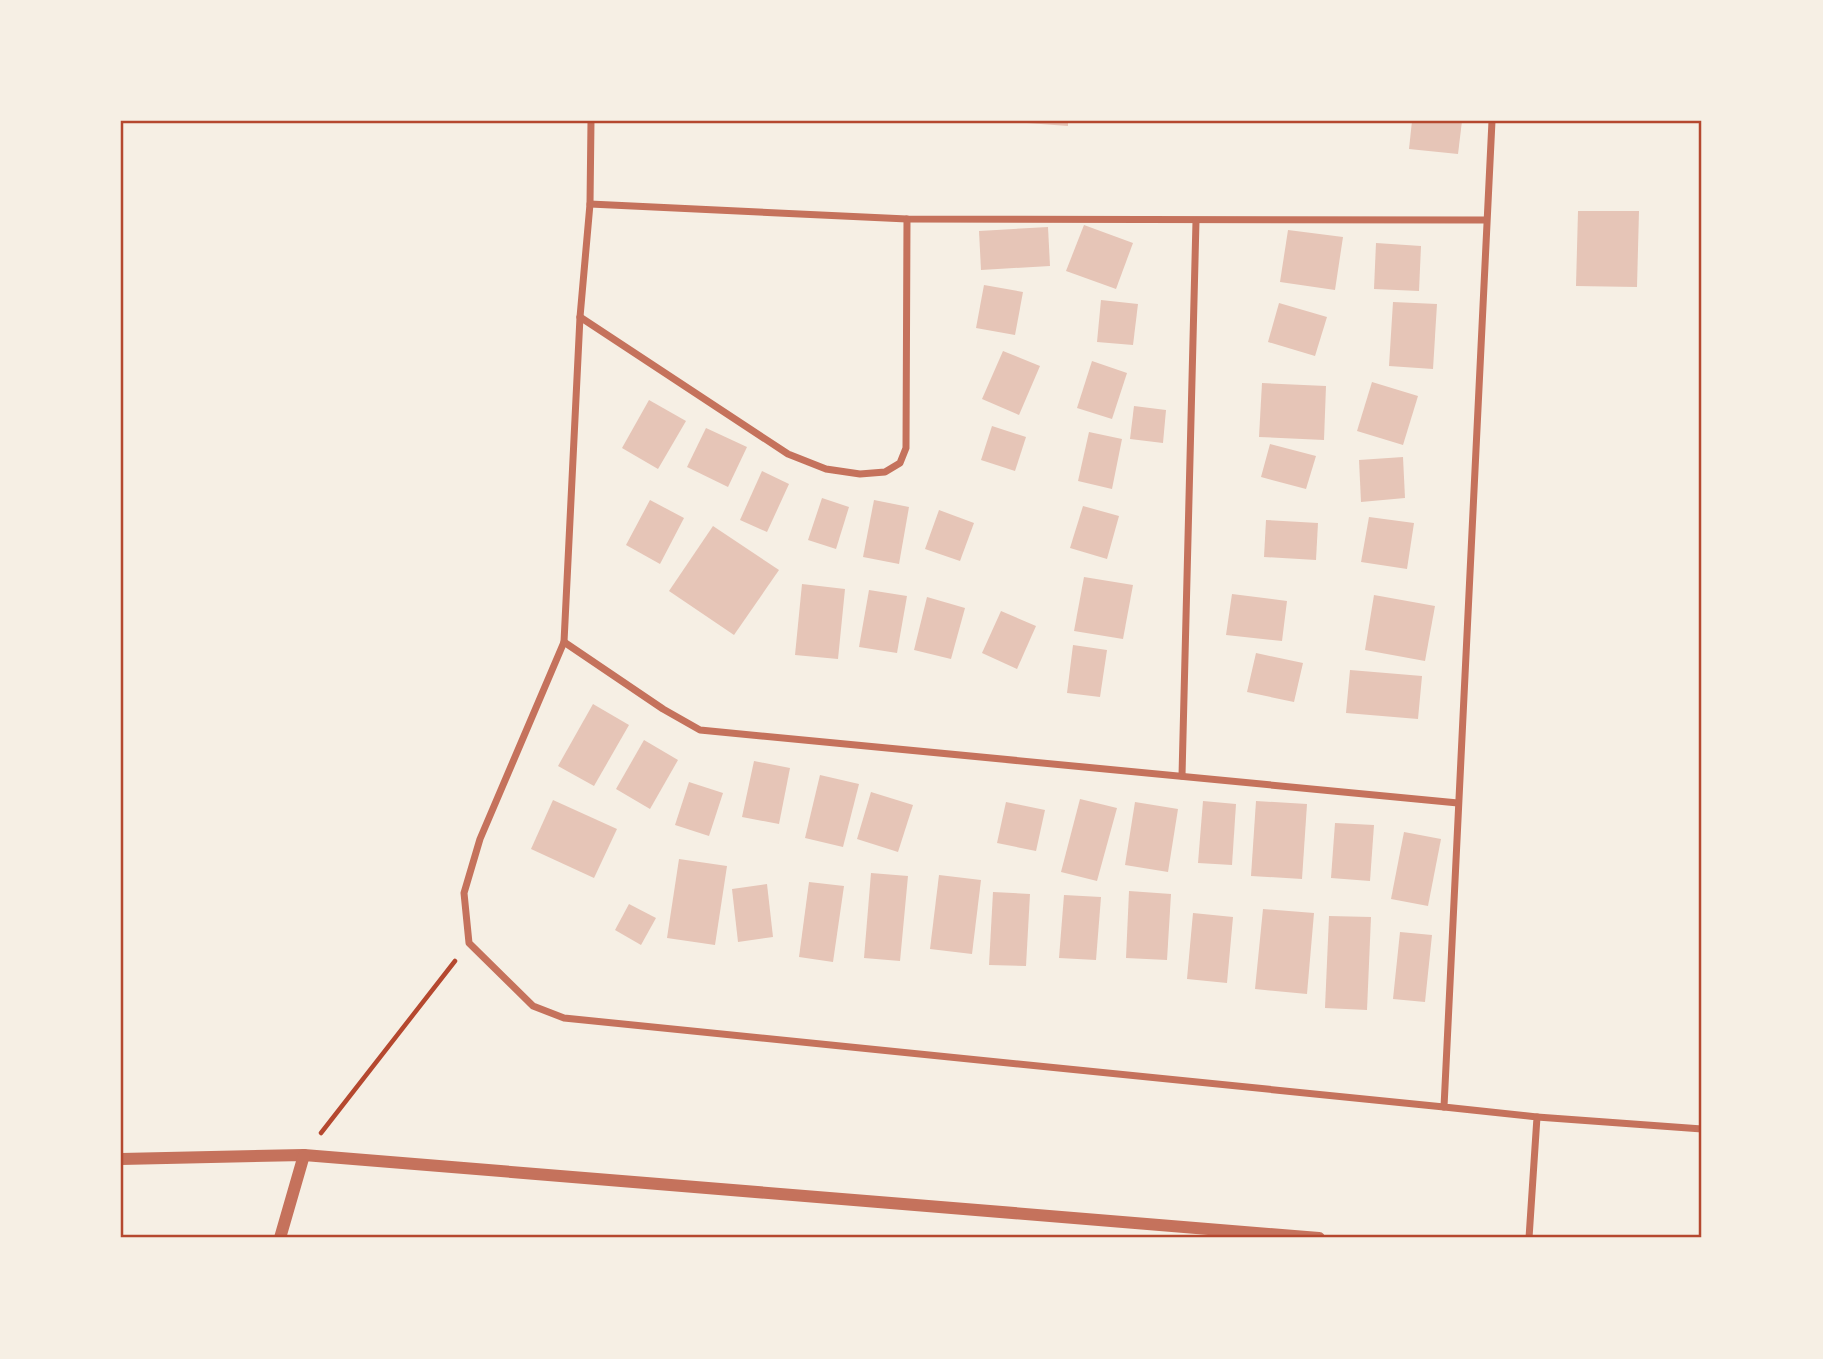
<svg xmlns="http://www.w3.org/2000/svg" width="1823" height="1359" viewBox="0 0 1823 1359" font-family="Signika,sans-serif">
<rect width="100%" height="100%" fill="#f6efe4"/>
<g fill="#e6c5b7">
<path d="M 1027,121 L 1068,121 L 1068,126 L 1027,123 Z"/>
<path d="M 1412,121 L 1462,121 L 1458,154 L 1409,149 Z"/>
<path d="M 1578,211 L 1639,211 L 1637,287 L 1576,286 Z"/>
<path d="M 1084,225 L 1133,243 L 1116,289 L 1066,271 Z"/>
<path d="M 1048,227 L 1050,266 L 981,270 L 979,231 Z"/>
<path d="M 1288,230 L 1343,237 L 1335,290 L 1280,282 Z"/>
<path d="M 1376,243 L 1421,246 L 1419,291 L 1374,289 Z"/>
<path d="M 984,285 L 1023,292 L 1015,335 L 976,328 Z"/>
<path d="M 1101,300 L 1138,304 L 1133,345 L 1097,342 Z"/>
<path d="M 1393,302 L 1437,304 L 1433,369 L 1389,366 Z"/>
<path d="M 1279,303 L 1327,317 L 1315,356 L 1268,342 Z"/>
<path d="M 1003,351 L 1040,366 L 1019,415 L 982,399 Z"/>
<path d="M 1092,361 L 1127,373 L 1112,419 L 1077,408 Z"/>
<path d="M 1372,382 L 1418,396 L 1403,445 L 1357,431 Z"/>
<path d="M 1262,383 L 1326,386 L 1324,440 L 1259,437 Z"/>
<path d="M 649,400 L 686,421 L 658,469 L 622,448 Z"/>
<path d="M 1134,406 L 1166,410 L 1163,443 L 1130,439 Z"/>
<path d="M 992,426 L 1026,437 L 1015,471 L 981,460 Z"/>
<path d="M 706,428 L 747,447 L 728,487 L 687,467 Z"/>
<path d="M 1089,432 L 1122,439 L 1112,489 L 1078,481 Z"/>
<path d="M 1270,444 L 1316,456 L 1306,489 L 1261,477 Z"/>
<path d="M 1403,457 L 1405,498 L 1361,502 L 1359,460 Z"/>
<path d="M 762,471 L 789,484 L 767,532 L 740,520 Z"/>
<path d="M 822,498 L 849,507 L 836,549 L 808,540 Z"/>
<path d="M 650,500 L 684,518 L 660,564 L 626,545 Z"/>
<path d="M 874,500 L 909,507 L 899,564 L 863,557 Z"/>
<path d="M 1083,506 L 1119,516 L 1107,559 L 1070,548 Z"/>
<path d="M 939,510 L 974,523 L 960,561 L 925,549 Z"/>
<path d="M 1369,517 L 1414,523 L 1407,569 L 1361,562 Z"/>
<path d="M 1266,520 L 1318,523 L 1316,560 L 1264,557 Z"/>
<path d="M 713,526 L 779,570 L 734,635 L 669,591 Z"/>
<path d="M 1084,577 L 1133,585 L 1123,639 L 1074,631 Z"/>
<path d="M 802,584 L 845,589 L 838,659 L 795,655 Z"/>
<path d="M 869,590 L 907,596 L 897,653 L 859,647 Z"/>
<path d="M 1232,594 L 1287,601 L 1282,641 L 1226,635 Z"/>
<path d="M 1374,595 L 1435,606 L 1425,661 L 1365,650 Z"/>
<path d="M 927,597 L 965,608 L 951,659 L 914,650 Z"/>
<path d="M 1001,611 L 1036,626 L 1017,669 L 982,653 Z"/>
<path d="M 1073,645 L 1107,650 L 1100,697 L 1067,693 Z"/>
<path d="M 1256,653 L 1303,663 L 1294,702 L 1247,692 Z"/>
<path d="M 1350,670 L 1422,676 L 1418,719 L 1346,713 Z"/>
<path d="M 593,704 L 629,725 L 594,786 L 558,766 Z"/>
<path d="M 644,740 L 678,760 L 650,809 L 616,789 Z"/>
<path d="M 754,761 L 790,768 L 779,824 L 742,817 Z"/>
<path d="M 820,775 L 859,784 L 843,847 L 805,838 Z"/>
<path d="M 689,782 L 723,793 L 709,836 L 675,825 Z"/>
<path d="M 871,792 L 913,805 L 898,852 L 857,839 Z"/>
<path d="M 1080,799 L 1117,808 L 1097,881 L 1061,872 Z"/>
<path d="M 553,800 L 617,829 L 594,878 L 531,849 Z"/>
<path d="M 1203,801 L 1236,804 L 1232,865 L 1198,863 Z"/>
<path d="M 1256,801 L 1307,804 L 1302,879 L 1251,876 Z"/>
<path d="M 1006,802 L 1045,810 L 1036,851 L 997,843 Z"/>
<path d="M 1135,802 L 1178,809 L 1168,872 L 1125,865 Z"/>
<path d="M 1335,823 L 1374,825 L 1370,881 L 1331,878 Z"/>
<path d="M 1404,832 L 1441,839 L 1428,906 L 1391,899 Z"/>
<path d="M 679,859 L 727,866 L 715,945 L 667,938 Z"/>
<path d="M 871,873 L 908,876 L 900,961 L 864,958 Z"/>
<path d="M 939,875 L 981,880 L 972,954 L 930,949 Z"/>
<path d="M 809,882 L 844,886 L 833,962 L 799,957 Z"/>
<path d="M 767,884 L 773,937 L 738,942 L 732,889 Z"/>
<path d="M 1129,891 L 1171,894 L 1167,960 L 1126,958 Z"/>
<path d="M 993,892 L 1030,894 L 1026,966 L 989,965 Z"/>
<path d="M 1064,895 L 1101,897 L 1096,960 L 1059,958 Z"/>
<path d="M 629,904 L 656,918 L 641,945 L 615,930 Z"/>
<path d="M 1263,909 L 1314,913 L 1307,994 L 1255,989 Z"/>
<path d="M 1193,913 L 1233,917 L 1227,983 L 1187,979 Z"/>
<path d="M 1329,916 L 1371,917 L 1367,1010 L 1325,1008 Z"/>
<path d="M 1400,932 L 1432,935 L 1425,1002 L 1393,999 Z"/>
</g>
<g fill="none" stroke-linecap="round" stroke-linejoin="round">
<path stroke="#b5482f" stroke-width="4.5" d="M 321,1133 L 455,961"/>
<g stroke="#c5725c" stroke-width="7">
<path d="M 591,121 L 590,204 L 580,317 L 564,642 L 480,839 L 464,893 L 469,943 L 533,1006 L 564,1018 L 1444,1107"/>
<path d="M 1492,121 L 1444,1107 L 1537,1117 L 1529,1238"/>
<path d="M 590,204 L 907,219 L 1486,220"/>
<path d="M 580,317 L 788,454 L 826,469 L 860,474 L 885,472 L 900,463 L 906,448 L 907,219"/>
<path d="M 564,642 L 663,709 L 700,730 L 1458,803"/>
<path d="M 1182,776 L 1196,221"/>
<path d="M 1537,1117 L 1702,1129"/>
</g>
<g stroke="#c5725c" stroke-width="12">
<path d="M 121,1159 L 304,1155 L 1319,1238"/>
<path d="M 280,1238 L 304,1155"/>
</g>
</g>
<rect width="1823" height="1359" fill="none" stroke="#f6efe4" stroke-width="245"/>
<rect x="122" y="122" width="1578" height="1114" fill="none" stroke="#b5482f" stroke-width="2.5"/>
</svg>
